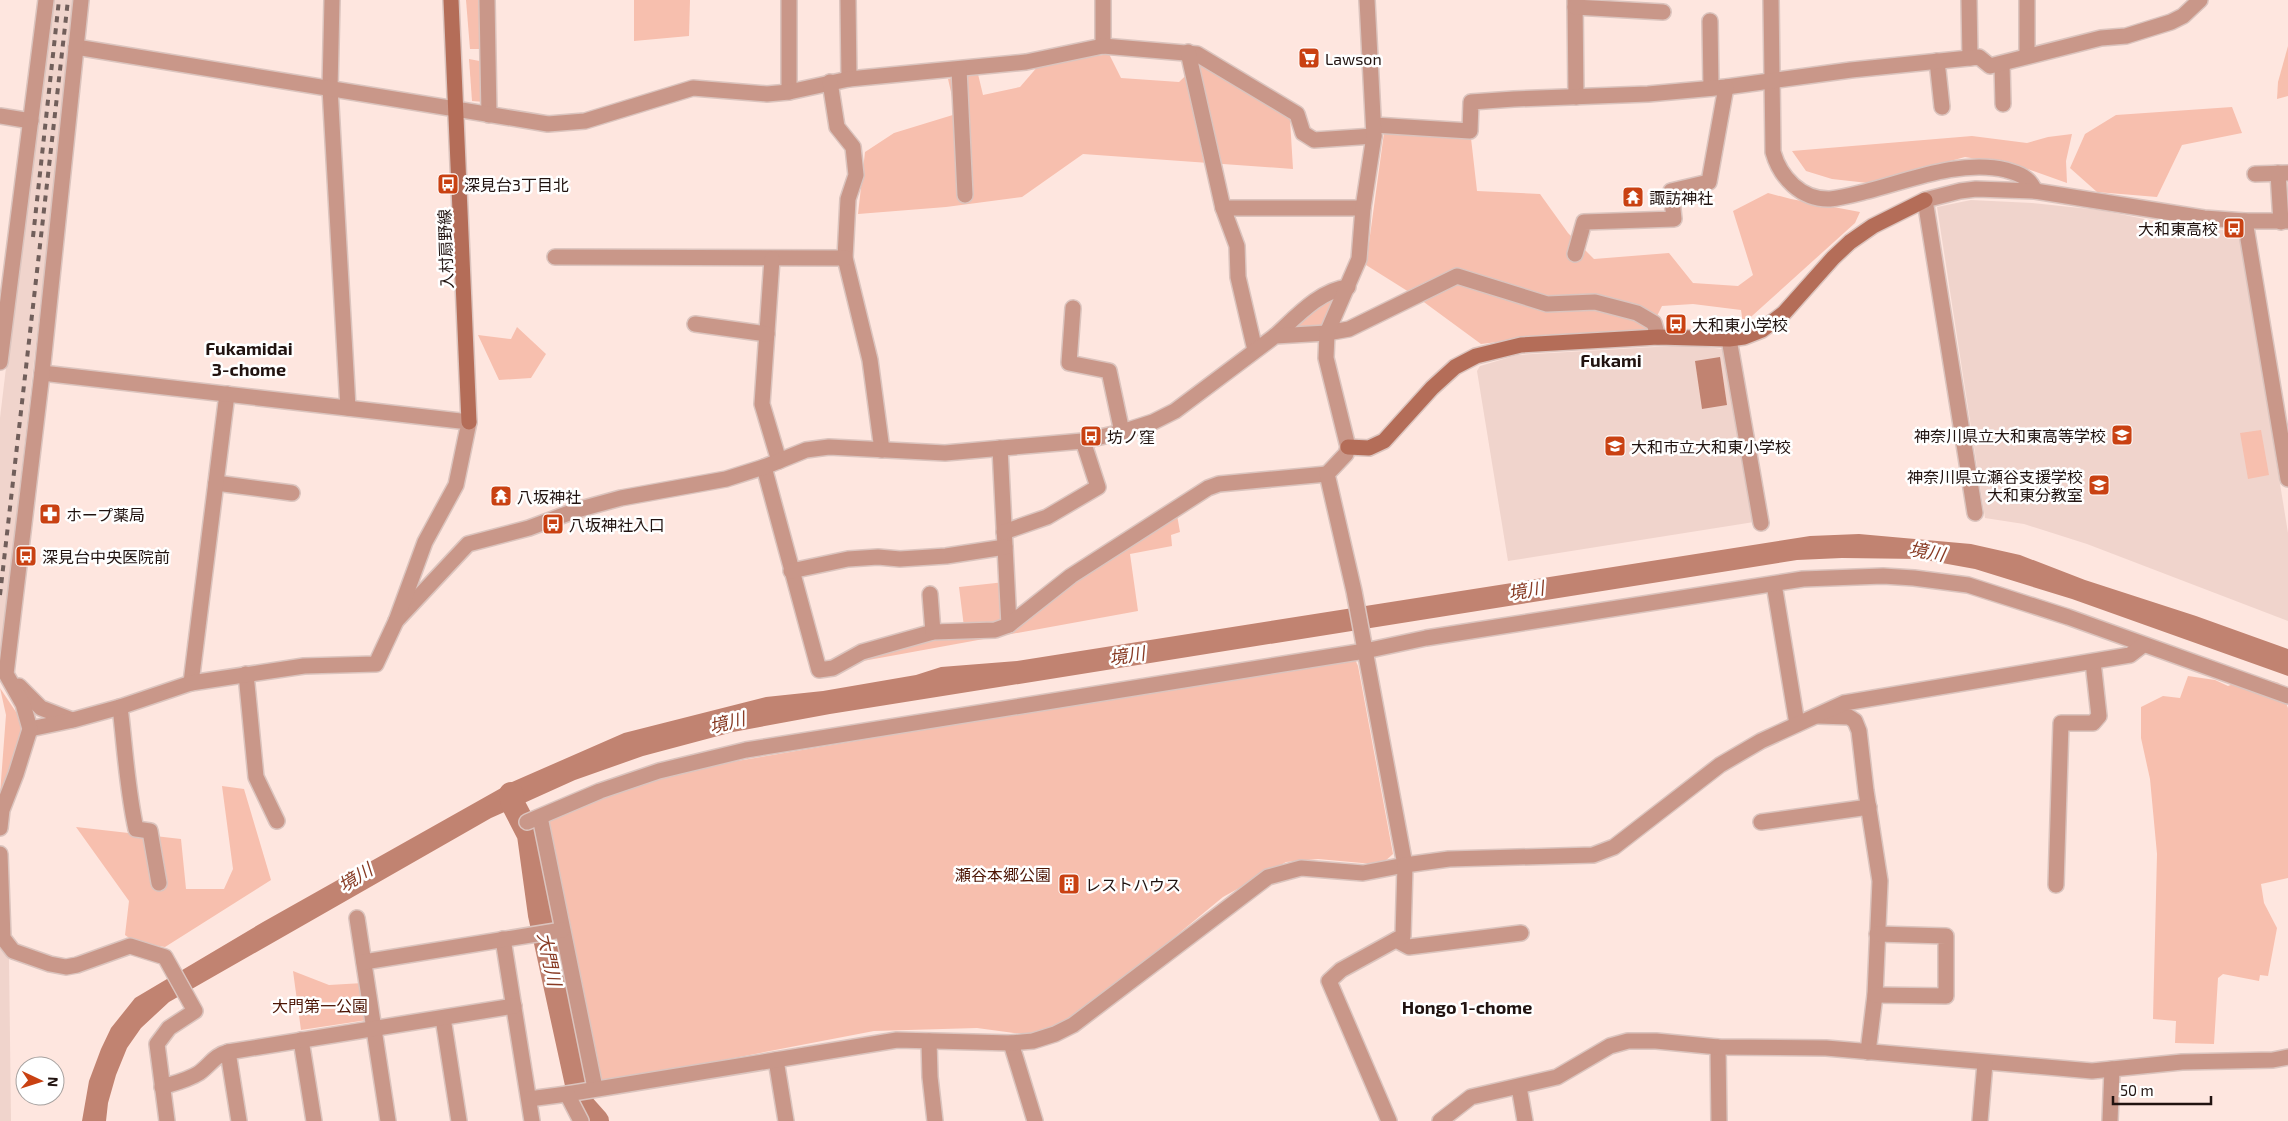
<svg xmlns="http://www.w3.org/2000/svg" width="2288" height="1121" viewBox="0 0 2288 1121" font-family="'Exo 2','Noto Sans JP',sans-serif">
<rect width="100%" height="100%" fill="#fee6df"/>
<g fill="#f0d4cc">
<path d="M 50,0 L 75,0 L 0,660 L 0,418 Z"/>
<path d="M 1971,200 L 2032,203 L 2100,210 L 2189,228 L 2239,231 L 2288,533 L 2288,621 L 2087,544 L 2024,524 L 1985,518 L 1937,207 Z"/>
<path d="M 1690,345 L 1722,349 L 1726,353 L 1754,522 L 1508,561 L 1477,371 L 1480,366 L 1517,355 Z"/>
<path d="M 0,947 L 9,957 L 11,1121 L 0,1121 Z"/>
</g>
<g fill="#f7bfae">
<path d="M 466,0 L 481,0 L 484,49 L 470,49 Z"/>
<path d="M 634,0 L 690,0 L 689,36 L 634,41 Z"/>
<path d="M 2288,46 L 2288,96 L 2277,99 L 2278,82 Z"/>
<path d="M 1109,54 L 1121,78 L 1179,82 L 1199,63 L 1290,119 L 1293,169 L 1083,154 L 1022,197 L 946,207 L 858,214 L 865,152 L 894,133 L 956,114 L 948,79 L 978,74 L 983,95 L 1020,87 L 1039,65 Z"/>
<path d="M 469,59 L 485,62 L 484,102 L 472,101 Z"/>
<path d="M 2232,107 L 2242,133 L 2182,145 L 2157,197 L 2097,192 L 2070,168 L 2085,134 L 2116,115 Z"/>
<path d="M 1384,133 L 1471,138 L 1477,191 L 1540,194 L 1568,233 L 1594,259 L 1669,253 L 1693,283 L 1738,286 L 1753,275 L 1733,211 L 1768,193 L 1791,199 L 1860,212 L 1855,223 L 1743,324 L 1741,310 L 1693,304 L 1662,306 L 1649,332 L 1563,334 L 1481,344 L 1417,297 L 1366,265 Z"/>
<path d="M 2072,134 L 2066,161 L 2067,183 L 2019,166 L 1965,157 L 1868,183 L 1832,179 L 1806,171 L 1792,151 L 1972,136 L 2027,143 L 2048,137 Z"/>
<path d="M 1332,299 L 1324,327 L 1299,328 L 1299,323 Z"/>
<path d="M 517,327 L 546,354 L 531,378 L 499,380 L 478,335 L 511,339 Z"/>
<path d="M 2261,430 L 2269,475 L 2248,479 L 2240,433 Z"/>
<path d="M 1177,515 L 1180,532 L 1171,535 L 1172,546 L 1130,554 L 1138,611 L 852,663 L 937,635 L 992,635 L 993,639 L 1016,628 L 1067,588 Z"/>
<path d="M 1005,582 L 1009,617 L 994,626 L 964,627 L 959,587 Z"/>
<path d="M 1354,657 L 1358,666 L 1393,854 L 1384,862 L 1373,864 L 1318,859 L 1286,862 L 1223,897 L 1121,981 L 1066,1020 L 1039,1033 L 1014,1033 L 977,1028 L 874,1031 L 599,1084 L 546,821 L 649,779 L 737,761 Z"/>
<path d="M 2188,676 L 2215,680 L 2228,686 L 2254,676 L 2279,683 L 2288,708 L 2288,878 L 2261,884 L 2264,903 L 2277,928 L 2268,976 L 2260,975 L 2259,981 L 2223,974 L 2218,978 L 2214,1044 L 2175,1043 L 2176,1021 L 2153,1019 L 2157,854 L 2150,779 L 2141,738 L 2141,707 L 2163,696 L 2180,698 Z"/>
<path d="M 0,688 L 24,724 L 9,776 L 0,794 L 6,715 Z"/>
<path d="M 222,786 L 244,789 L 271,880 L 165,947 L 135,942 L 125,935 L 129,901 L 76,827 L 181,839 L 186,889 L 224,889 L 233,869 Z"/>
<path d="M 293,971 L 329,985 L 363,983 L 367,1020 L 301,1030 Z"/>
</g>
<g fill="#c18371">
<path d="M 1720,357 L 1727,405 L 1702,409 L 1695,361 Z"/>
<path d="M 1859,534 L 1971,544 L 2020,555 L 2085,580 L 2196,616 L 2288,649 L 2288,676 L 2072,599 L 1975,569 L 1920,559 L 1842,558 L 1797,560 L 830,714 L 733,732 L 643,756 L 575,780 L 491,818 L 169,1002 L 141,1028 L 127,1048 L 116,1075 L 108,1103 L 106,1121 L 82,1121 L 89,1081 L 101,1049 L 111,1028 L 135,998 L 263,922 L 512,782 L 624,733 L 766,697 L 823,691 L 916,675 L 941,667 L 1017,661 L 1810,536 Z"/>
</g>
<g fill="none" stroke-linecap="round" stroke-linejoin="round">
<path stroke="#c18371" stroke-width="24" d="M 511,794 L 513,804 L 529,835 L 540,915 L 581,1103 L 597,1121"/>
<g stroke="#dbc4be" stroke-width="18">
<g id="street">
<path d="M 332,0 L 330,88 L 348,408"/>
<path d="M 487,0 L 489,115"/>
<path d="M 789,0 L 789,92"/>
<path d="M 848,0 L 849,79"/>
<path d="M 1103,0 L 1103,46"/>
<path d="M 1575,0 L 1576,97"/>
<path d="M 1771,0 L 1773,152 C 1780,177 1801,200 1830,199 C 1842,198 1856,194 1868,191 C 1910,180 1962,159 2006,170 C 2020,174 2029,177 2035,191"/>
<path d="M 1969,0 L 1970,58"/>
<path d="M 1575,7 L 1663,12"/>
<path d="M 1710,21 L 1711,88"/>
<path d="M 76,47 L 548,124 L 585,121 L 693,88 L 767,94 L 789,92 L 849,79 L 1026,62 L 1103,46 L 1197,54 L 1297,114 L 1303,133 L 1314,140 L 1374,136"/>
<path d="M 1188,52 L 1223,208"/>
<path d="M 2027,56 L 2027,0"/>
<path d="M 1937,61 L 1942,107"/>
<path d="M 2002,64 L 2003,104"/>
<path d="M 959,69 L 965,195"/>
<path d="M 830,82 L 837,127 L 853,147 L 856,175 L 848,199 L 845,258 L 870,360 L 882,450"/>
<path d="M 0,116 L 31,121"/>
<path d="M 1374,125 L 1470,131 L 1471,102 L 1514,99 L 1648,94 L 1726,87 L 1851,70 L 1979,57 L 1990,66 L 2101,38 L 2126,36 L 2171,22 L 2183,16 L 2200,0"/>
<path d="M 2278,173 L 2281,222"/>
<path d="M 2255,174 L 2288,173"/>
<path d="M 2245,221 L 2288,479"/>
<path d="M 1575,254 L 1584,222 L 1674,219 L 1671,191 L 1709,182 L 1726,87"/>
<path d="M 555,257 L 845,258"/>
<path d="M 772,259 L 762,404 L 779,461"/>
<path d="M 1073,308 L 1069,363 L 1109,371 L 1122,432"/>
<path d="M 695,324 L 767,334"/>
<path d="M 1275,336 C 1296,317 1320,290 1348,287"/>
<path d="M 1729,339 L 1761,523"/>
<path d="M 1255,350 L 1238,277 L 1237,246 L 1223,208 L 1363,208"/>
<path d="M 0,362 L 46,0"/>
<path d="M 1000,448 L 1009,625"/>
<path d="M 764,467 L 819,670 L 833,668 L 862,652 L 933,632 L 995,630 L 1009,625 L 1071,576 L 1208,488 L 1219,484 L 1327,474"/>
<path d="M 216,483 L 292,493"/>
<path d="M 1975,513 L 1925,200 L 1960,191 L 1976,189 L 2035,191 L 2204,218 L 2245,221 L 2288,221"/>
<path d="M 1004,532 L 1047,517 L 1098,487 L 1083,441"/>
<path d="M 791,571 L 848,559 L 878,557 L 900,559 L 946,556 L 1005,547"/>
<path d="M 1774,584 L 1797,724"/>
<path d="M 930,594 L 933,632"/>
<path d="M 396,621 L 468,544 L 529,528 L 577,510 L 621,498 L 726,479 L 764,467 L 806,450 L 829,447 L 945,453 L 1083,441 L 1122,432 L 1153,422 L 1175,411 L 1275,336 L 1327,333 L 1349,329 L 1457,276 L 1547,304 L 1595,302 L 1637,313 L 1654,323 L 1658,337"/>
<path d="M 246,674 L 256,777 L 277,821"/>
<path d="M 191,683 L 227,394"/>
<path d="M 19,686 L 41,708 L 72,720"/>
<path d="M 120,707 C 125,748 127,789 136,829 L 150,831 L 159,883"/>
<path d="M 1818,716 L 1849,717 L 1855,721 L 1859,731 L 1866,791 L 1880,881 L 1875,995 L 1868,1052"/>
<path d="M 30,729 L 73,720 L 120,707 L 191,683 L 304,666 L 376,664 L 396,621 L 425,542 L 456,485 L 469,422 L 42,373"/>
<path d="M 540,817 L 595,1088"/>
<path d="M 527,822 L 600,791 L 659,771 L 746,750 L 1365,651 L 1426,638 L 1803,579 L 1883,576 L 1914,578 L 1968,585 L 2068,617 L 2288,696"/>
<path d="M 1761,822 L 1869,807"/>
<path d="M 0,828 L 2,810 L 16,774 L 30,729 L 23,704 L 6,674 L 42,373 L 81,0"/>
<path d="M 0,854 L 3,938 L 13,951 L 50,964 L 66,967 L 77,965 L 130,946 L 165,957 L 195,1011 L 169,1028 L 157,1044 L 167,1121"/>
<path d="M 2056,885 L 2061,723 L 2093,723 L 2099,716 L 2093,662"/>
<path d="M 357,918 L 388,1121"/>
<path d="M 503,939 L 532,1121"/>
<path d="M 1396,940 L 1409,947 L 1521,933"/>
<path d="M 364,962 L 562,930"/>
<path d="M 1875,995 L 1946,996 L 1946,936 L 1877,934"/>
<path d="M 443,1018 L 459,1121"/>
<path d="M 301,1040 L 314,1121"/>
<path d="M 929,1041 L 930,1077 L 935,1121"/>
<path d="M 1011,1043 L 1035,1121"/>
<path d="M 1718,1047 L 1719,1121"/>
<path d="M 228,1052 L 239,1121"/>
<path d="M 776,1060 L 786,1121"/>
<path d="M 162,1087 C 175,1083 188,1080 199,1073 C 210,1065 215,1055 228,1052 L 514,1006"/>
<path d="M 1519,1087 L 1525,1121"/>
<path d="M 567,1094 L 897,1040 L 1011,1043 L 1033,1041 L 1055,1034 L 1073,1025 L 1268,877 L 1301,868 L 1363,873 L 1405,865 L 1354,591 L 1327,474 L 1346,454 L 1348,447 L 1326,358 L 1327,333 L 1359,259 L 1363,208 L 1374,136 L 1367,0"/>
<path d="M 529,1099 L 567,1094 L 581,1121"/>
<path d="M 1389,1121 L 1329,981 L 1341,970 L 1403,936 L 1405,865 L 1449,859 L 1593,855 L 1614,847 L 1720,765 L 1761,741 L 1844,703 L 2130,655 L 2143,645"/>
<path d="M 1440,1121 L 1471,1097 L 1557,1077 L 1610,1046 L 1628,1041 L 1656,1041 L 1718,1047 L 1826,1048 L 2092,1071 L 2182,1062 L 2273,1060 L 2288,1057"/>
<path d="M 1980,1121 L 1985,1063"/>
<path d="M 2110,1121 L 2112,1069"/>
</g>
</g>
<g stroke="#dbc4be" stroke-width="18">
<g id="secondary">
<path d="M 451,0 L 469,422"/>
<path d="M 1348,447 L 1369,448 L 1384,441 L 1432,388 L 1455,367 L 1476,356 L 1521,345 L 1658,337 L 1729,339 L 1744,337 L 1762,330 L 1784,313 L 1833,258 L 1850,242 L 1873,226 L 1925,200"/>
</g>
</g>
<use href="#street" stroke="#c99789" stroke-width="15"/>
<use href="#secondary" stroke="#b46d58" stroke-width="15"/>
<g stroke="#715f5b" stroke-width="4" stroke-dasharray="6 6" stroke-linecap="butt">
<path d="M 33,237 L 59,0"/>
<path d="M 0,595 L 68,0"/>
</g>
</g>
<defs>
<g id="supermarket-square" transform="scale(1.125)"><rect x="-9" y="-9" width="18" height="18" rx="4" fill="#c94112" stroke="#fff"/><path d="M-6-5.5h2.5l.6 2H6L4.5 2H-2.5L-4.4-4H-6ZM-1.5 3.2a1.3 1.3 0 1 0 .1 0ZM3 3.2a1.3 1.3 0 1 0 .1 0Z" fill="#fff"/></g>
<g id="bus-square" transform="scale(1.125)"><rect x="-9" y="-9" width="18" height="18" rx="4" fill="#c94112" stroke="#fff"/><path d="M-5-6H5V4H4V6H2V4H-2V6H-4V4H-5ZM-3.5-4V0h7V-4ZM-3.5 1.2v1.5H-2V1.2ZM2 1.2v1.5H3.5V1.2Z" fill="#fff"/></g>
<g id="temple-square" transform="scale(1.125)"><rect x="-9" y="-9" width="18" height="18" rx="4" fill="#c94112" stroke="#fff"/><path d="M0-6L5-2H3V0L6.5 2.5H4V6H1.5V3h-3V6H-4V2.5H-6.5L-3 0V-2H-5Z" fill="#fff"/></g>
<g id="school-square" transform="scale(1.125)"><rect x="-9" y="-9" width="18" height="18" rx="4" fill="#c94112" stroke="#fff"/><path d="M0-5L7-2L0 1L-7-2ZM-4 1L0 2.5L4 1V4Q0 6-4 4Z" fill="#fff"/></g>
<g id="pharmacy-square" transform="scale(1.125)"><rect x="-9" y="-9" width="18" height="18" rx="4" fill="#c94112" stroke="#fff"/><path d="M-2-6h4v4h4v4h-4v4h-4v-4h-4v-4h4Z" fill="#fff"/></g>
<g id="building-square" transform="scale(1.125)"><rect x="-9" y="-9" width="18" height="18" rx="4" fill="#c94112" stroke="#fff"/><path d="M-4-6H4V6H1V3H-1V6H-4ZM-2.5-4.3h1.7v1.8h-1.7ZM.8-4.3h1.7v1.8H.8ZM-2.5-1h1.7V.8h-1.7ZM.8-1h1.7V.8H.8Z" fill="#fff"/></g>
</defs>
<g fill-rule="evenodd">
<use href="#supermarket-square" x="1309" y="58"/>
<use href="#bus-square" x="448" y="184"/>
<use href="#temple-square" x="1633" y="197"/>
<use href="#bus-square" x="2234" y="228"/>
<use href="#bus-square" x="1676" y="324"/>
<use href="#school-square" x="2122" y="435"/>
<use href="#bus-square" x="1091" y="436"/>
<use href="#school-square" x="1615" y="446"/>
<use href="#school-square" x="2099" y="485"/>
<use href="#temple-square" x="501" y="496"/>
<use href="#pharmacy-square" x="50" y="514"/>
<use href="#bus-square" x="553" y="524"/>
<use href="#bus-square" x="26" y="556"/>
<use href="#building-square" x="1069" y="884"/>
</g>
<g text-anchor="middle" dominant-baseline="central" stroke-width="5" stroke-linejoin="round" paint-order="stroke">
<g font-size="16" fill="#211310" stroke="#fff" text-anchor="start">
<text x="1325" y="58">Lawson</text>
<text x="464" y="184">深見台3丁目北</text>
<text x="1649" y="197">諏訪神社</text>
<text x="2218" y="228" text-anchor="end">大和東高校</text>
<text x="1692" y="324">大和東小学校</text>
<text x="2106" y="435" text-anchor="end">神奈川県立大和東高等学校</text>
<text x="1107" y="436">坊ノ窪</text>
<text x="1631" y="446">大和市立大和東小学校</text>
<text x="2083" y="476" text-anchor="end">神奈川県立瀬谷支援学校<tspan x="2083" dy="18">大和東分教室</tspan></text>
<text x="517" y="496">八坂神社</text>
<text x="66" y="514">ホープ薬局</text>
<text x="569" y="524">八坂神社入口</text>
<text x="42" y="556">深見台中央医院前</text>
<text x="1085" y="884">レストハウス</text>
</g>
<g font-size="16" fill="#211310" stroke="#fff">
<text transform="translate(445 249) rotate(-92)">入村扇野線</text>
</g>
<g font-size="16" fill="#4c1403" stroke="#fff">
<text x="1003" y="874">瀬谷本郷公園</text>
<text x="320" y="1005">大門第一公園</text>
</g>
<g font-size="18" font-weight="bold" fill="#211310" stroke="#fff">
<text x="249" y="348">Fukamidai<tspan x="249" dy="21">3-chome</tspan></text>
<text x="1611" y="360">Fukami</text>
<text x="1467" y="1007">Hongo 1-chome</text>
</g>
<g font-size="18" font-style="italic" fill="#883b24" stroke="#fff">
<text transform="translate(1927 551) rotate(10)">境川</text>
<text transform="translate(1526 590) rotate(-10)">境川</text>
<text transform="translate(1127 655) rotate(-9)">境川</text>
<text transform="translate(727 722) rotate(-14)">境川</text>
<text transform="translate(355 877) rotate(-32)">境川</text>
<text transform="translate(550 959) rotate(78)">大門川</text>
</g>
</g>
<g transform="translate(40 1081) rotate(94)"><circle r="24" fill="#ffffff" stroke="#a6a19f"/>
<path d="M0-4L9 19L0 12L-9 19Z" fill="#c94112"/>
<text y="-8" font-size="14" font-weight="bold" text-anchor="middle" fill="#211310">N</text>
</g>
<path d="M2113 1096v8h98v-8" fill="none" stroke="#211310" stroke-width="2.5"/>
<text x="2120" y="1096" font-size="15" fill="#211310" stroke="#ffffff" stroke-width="4" paint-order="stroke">50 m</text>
</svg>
